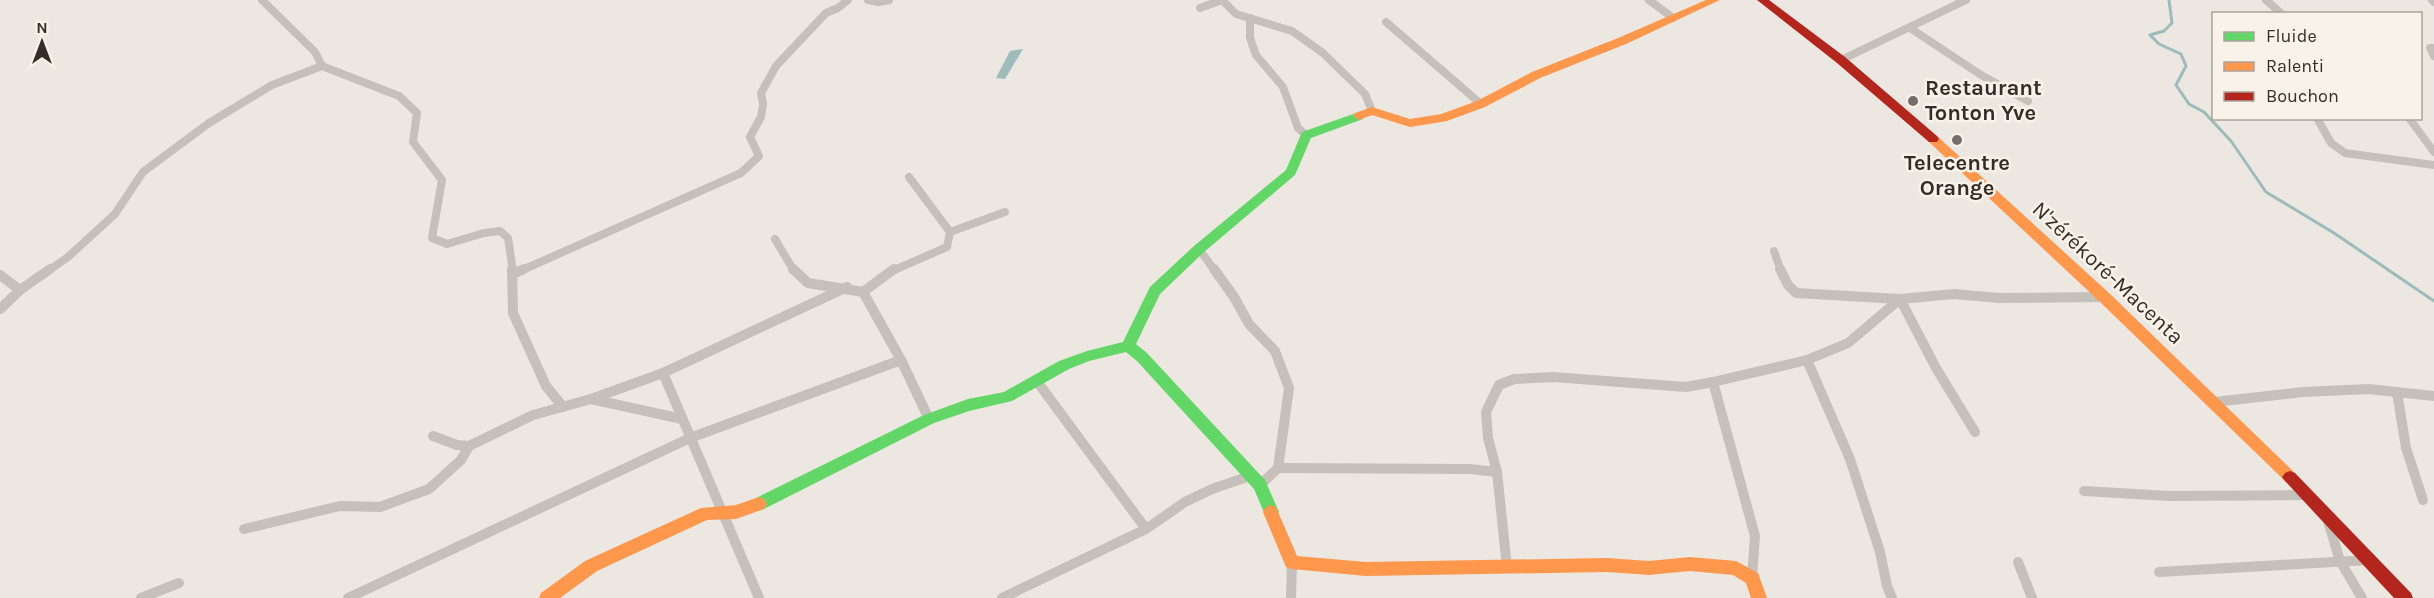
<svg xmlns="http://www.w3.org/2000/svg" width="2434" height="598" viewBox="0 0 2434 598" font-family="Karla,sans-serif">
<rect width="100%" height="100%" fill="#ece7e1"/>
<path fill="#9ebbbc" d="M 1023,49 L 1005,79 L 996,78 L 1010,51 Z"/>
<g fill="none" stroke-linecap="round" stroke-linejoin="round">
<path stroke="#9ebbbc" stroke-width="3" d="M 2169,0 L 2172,23 L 2164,31 L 2150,35 L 2159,44 L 2181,54 L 2186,66 L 2176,85 L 2189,104 L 2204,112 L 2231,141 L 2266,192 L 2334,233 L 2434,301"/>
<g stroke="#c5c0ba" stroke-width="8">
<path d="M 262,0 L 315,52 L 322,66 L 399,96 L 417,113 L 413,142 L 442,180 L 432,238 L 447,244 L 484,233 L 500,231 L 508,238 L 513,271"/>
<path d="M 868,0 L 879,2 L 889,0"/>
<path d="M 1649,0 L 1673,18"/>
<path d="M 2266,0 L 2282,14"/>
<path d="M 2432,0 L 2434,2"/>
<path d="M 1200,8 L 1222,0 L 1236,14 L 1292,31 L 1323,53 L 1365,94 L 1372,111"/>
<path d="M 1250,18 L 1250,38 L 1256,55 L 1283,87 L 1298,128 L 1306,135"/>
<path d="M 1386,22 L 1481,104"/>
<path d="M 1910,28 L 1981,75 L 2028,101"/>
<path d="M 2434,48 L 2430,48 L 2434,56"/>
<path d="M 1841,60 L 1966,0"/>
<path d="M 2317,118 L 2331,143 L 2345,153 L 2434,165"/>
<path d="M 2409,118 L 2434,152"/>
<path d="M 909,177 L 950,232"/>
<path d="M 775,239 L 794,271"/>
<path d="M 1199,249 L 1215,271"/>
<path d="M 1774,251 L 1781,271"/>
<path d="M 48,271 L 68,257 L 115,214 L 143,172 L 209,123 L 272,85 L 322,66"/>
<path d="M 520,271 L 741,173 L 759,156 L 750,137 L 761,117 L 763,104 L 761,93 L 776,66 L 826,13 L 838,8 L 848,0"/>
<path d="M 892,271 L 947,247 L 950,232 L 1005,212"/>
</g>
<g stroke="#c5c0ba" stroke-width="10">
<path d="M 512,269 L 513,313 L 546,386 L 563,407"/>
<path d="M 793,269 L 808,283 L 863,292 L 901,360 L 929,419"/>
<path d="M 1214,269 L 1234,297 L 1249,324 L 1275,351 L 1289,388 L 1278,468 L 1260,485"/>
<path d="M 1780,269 L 1788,285 L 1796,293 L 1900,299"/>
<path d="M 513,274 L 524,269"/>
<path d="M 0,275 L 20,290"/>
<path d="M 863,292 L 894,269"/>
<path d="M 0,309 L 20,290 L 50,269"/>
<path d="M 1807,360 L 1850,459 L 1880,552 L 1887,586 L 1892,598"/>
<path d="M 663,373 L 759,598"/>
<path d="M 1036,380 L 1146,529"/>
<path d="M 1713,382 L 1755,536 L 1752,578"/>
<path d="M 2397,392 L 2406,448 L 2423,500"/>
<path d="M 591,399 L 682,419"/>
<path d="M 2214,402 L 2303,392 L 2368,389 L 2434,396"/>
<path d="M 1975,432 L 1936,368 L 1900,299 L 1954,294 L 1999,298 L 2104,297"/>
<path d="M 433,436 L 457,445 L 469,446 L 533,415 L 591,399 L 663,373 L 847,287"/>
<path d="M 1278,468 L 1470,469 L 1497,472"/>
<path d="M 2084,491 L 2169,496 L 2306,495"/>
<path d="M 2328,521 L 2340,561 L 2362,598"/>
<path d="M 244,529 L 340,506 L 380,507 L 429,489 L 461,460 L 469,446"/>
<path d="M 2018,562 L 2032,598"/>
<path d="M 1507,567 L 1497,472 L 1488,438 L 1486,412 L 1499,385 L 1514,379 L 1553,377 L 1686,387 L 1713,382 L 1807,360 L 1848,343 L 1900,299"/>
<path d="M 2159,572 L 2369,560"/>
<path d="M 141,598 L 179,583"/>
<path d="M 348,598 L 690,438 L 901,360"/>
<path d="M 1002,598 L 1146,529 L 1185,502 L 1212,489 L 1250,476"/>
<path d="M 1291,598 L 1292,562"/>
</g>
<path fill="#63d668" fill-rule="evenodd" d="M 1359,112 L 1365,116 L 1363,119 L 1311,138 L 1295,175 L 1204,252 L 1160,294 L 1136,344 L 1147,353 L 1265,480 L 1279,512 L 1276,517 L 1271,519 L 1266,517 L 1254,489 L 1137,361 L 1126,352 L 1089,361 L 1069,369 L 1012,401 L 969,411 L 934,423 L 764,509 L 759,511 L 754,509 L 751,504 L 754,499 L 924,415 L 968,399 L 1004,392 L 1059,361 L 1087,351 L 1123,342 L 1150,287 L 1194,246 L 1286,170 L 1302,132 Z"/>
<g fill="#ff974d" fill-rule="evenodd">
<path d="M 1706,0 L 1720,0 L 1626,44 L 1540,78 L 1485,107 L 1447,121 L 1410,127 L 1372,115 L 1359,120 L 1353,116 L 1355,113 L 1372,107 L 1410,119 L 1441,114 L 1477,101 L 1532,72 L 1618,38 Z"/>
<path d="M 1933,135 L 1937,136 L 2109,293 L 2295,473 L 2298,477 L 2295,481 L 2290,483 L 2285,481 L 2099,301 L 1929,142 L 1927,139 L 1929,136 Z"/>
<path d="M 759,497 L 764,499 L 767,504 L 764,509 L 736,519 L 707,520 L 597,571 L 560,598 L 539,598 L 541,593 L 585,561 L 701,508 L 736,505 Z"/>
<path d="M 1271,505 L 1276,507 L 1297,556 L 1366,562 L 1607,558 L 1649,561 L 1690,557 L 1736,561 L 1758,573 L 1767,598 L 1751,598 L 1746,583 L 1733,575 L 1690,571 L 1649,575 L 1607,572 L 1366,576 L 1292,569 L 1286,567 L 1263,512 L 1266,507 Z"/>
</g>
<g fill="#b3261e" fill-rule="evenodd">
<path d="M 1757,0 L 1769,0 L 1845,57 L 1937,136 L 1939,139 L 1937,142 L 1929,142 L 1837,63 Z"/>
<path d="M 2290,471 L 2295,473 L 2411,593 L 2413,598 L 2394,598 L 2285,481 L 2282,477 L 2285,473 Z"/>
</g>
</g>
<g fill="#766e69" stroke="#f9f2e8" stroke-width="2">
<circle cx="1913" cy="101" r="6"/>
<circle cx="1957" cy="140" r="6"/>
</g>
<g text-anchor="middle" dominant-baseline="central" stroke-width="5" stroke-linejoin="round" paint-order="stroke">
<g font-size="22" font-weight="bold" fill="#362d28" stroke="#f9f2e8" text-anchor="start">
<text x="1925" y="88">Restaurant<tspan x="1925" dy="25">Tonton Yve</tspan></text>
<text x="1957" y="163" text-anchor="middle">Telecentre<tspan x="1957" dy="25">Orange</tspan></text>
</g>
<g font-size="22" fill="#362d28" stroke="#f9f2e8">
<text transform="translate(2108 273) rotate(43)">N'zérékoré-Macenta</text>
</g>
</g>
<rect x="2212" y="12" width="210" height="108" fill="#f9f2e8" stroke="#aba39b" stroke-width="1.5"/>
<rect x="2224" y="32" width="30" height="9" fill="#63d668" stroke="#aba39b" stroke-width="1.5"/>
<text x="2266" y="42" font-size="18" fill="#362d28">Fluide</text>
<rect x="2224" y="62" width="30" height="9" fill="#ff974d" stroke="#aba39b" stroke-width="1.5"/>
<text x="2266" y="72" font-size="18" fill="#362d28">Ralenti</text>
<rect x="2224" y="92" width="30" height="9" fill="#b3261e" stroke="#aba39b" stroke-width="1.5"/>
<text x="2266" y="102" font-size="18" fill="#362d28">Bouchon</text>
<g transform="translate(42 42)" stroke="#f9f2e8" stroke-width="4.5" paint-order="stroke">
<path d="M0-4.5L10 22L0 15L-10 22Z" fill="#362d28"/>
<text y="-9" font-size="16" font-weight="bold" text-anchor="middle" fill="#362d28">N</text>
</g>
</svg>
